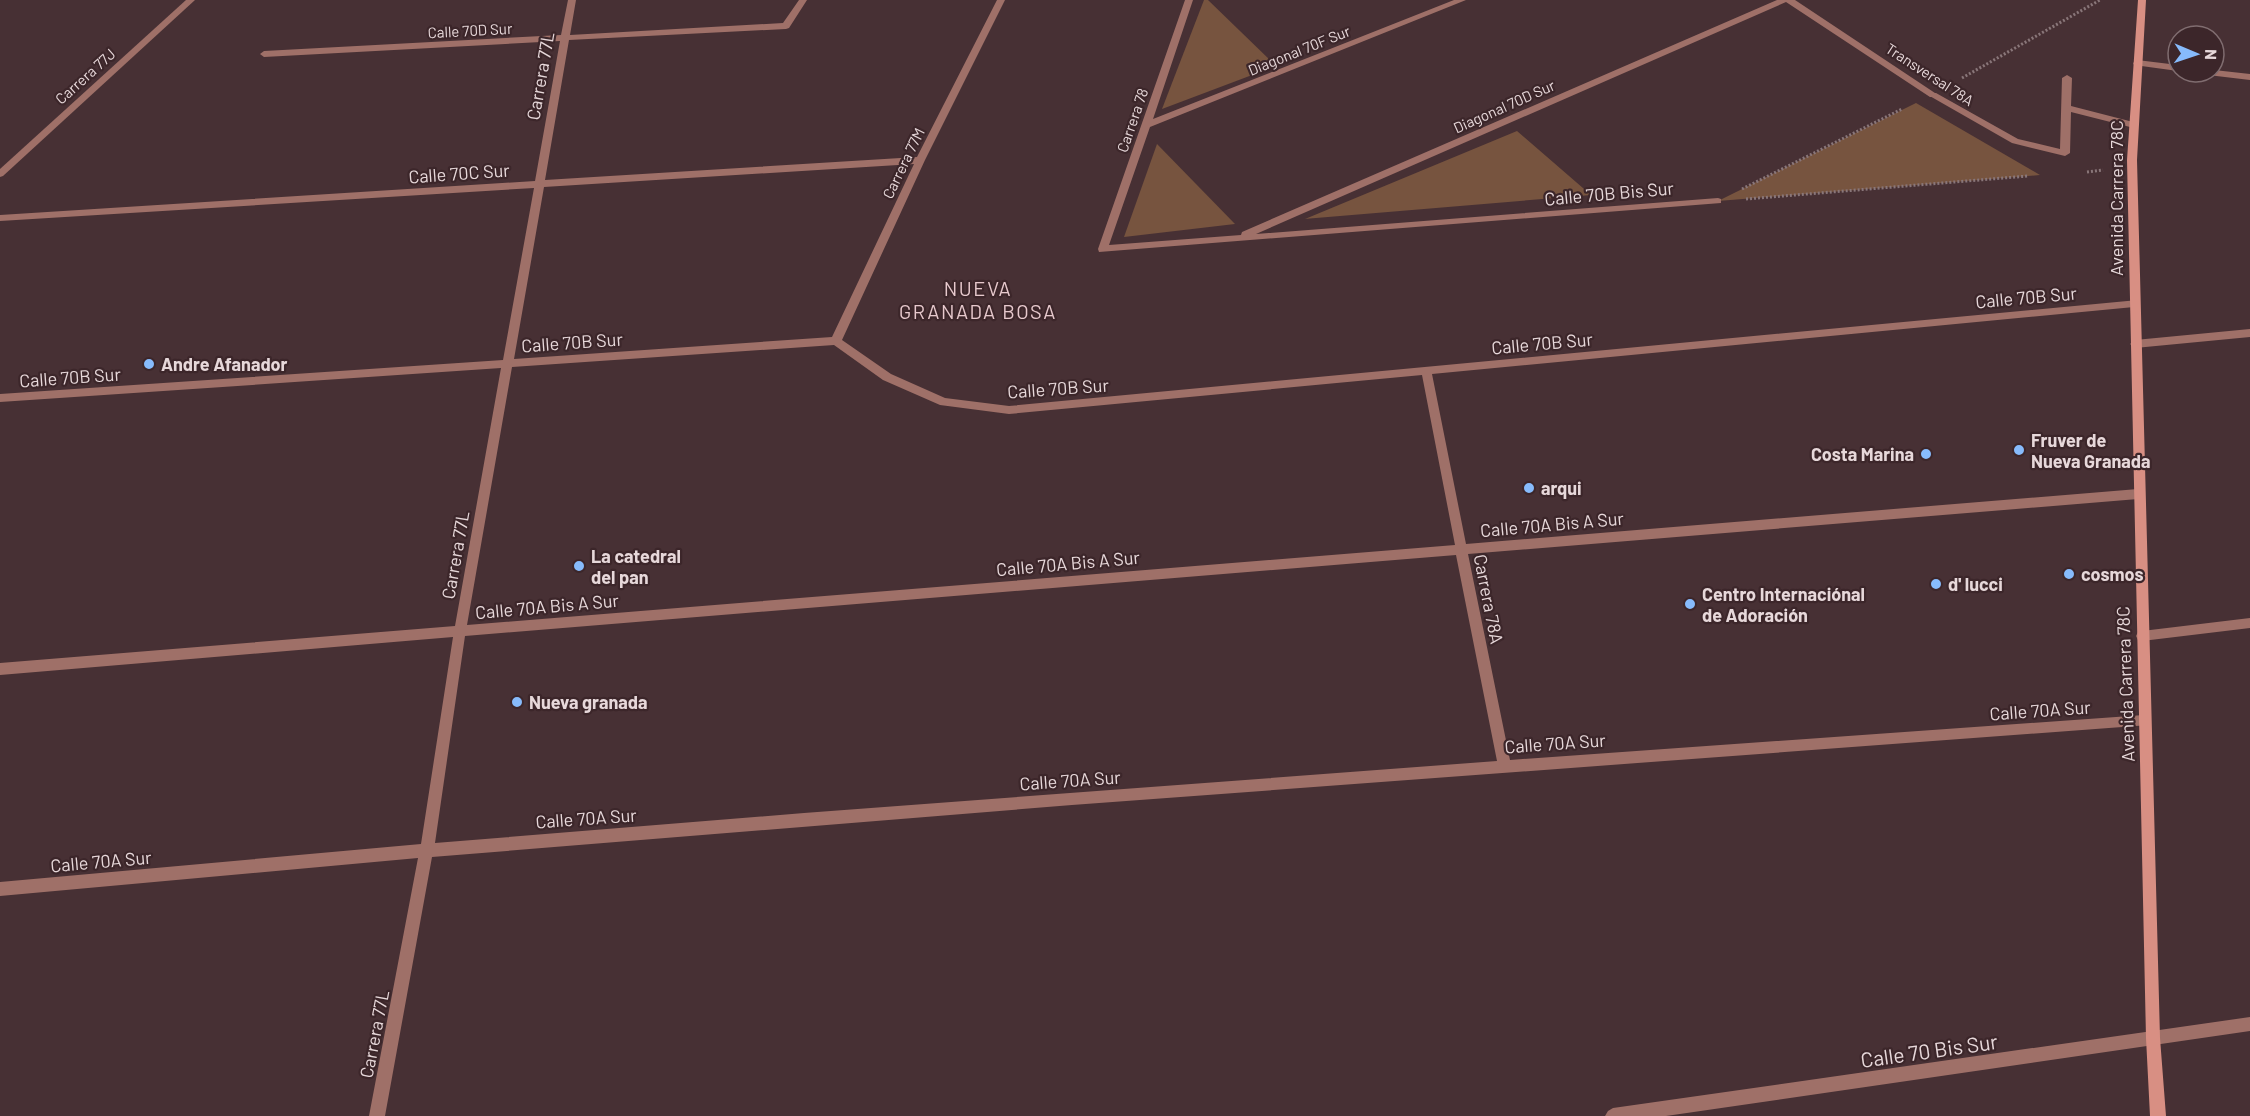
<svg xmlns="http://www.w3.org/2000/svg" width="2250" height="1116" viewBox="0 0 2250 1116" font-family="Barlow,sans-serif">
<rect width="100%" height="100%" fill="#473034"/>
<g fill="#77543f">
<path d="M 1204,0 L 1208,0 L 1276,66 L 1162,109 Z"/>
<path d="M 1916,103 L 2040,175 L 1718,201 Z"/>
<path d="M 1517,131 L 1591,195 L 1304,219 L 1305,219 Z"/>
<path d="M 1157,144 L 1235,224 L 1124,237 Z"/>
</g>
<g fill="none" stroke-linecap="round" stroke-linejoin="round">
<g stroke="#897679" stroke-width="3" stroke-dasharray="2 2" stroke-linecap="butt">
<path d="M 1962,78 L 2100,0"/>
<path d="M 2087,172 L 2103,170"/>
<path d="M 1742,189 L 1902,109"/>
<path d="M 1746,199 L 2028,176"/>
</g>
<path fill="#9f7068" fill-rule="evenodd" d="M 2067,75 L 2072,78 L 2071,106 L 2137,123 L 2137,127 L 2134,128 L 2071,112 L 2070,153 L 2065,156 L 2012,143 L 1928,95 L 1930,93 L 1936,93 L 2018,139 L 2060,149 L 2062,78 Z"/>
<g fill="#9f7068" fill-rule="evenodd">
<path d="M 186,0 L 195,0 L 3,176 L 0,177 L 0,169 Z"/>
<path d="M 568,0 L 576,0 L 570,35 L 783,23 L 799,0 L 807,0 L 789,28 L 786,29 L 569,40 L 545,180 L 917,157 L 997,0 L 1005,0 L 925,160 L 842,340 L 891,374 L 945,398 L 1009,406 L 2138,300 L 2139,303 L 2134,307 L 1432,374 L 1466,544 L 2138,489 L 2142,491 L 2144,494 L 2142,497 L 2138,499 L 1468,554 L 1510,760 L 2144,715 L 2149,717 L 2151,721 L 2149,725 L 1072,805 L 432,857 L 385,1116 L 369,1116 L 418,858 L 0,896 L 0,882 L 421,844 L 453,637 L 0,675 L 0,663 L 455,626 L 501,368 L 0,402 L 0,394 L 503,360 L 534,188 L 0,221 L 0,215 L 535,181 L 560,41 L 264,57 L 260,54 L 264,51 L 561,35 ZM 914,164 L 832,337 L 514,359 L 544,187 ZM 834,345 L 883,380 L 940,405 L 1009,414 L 1422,375 L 1455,545 L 467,625 L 512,367 ZM 1456,555 L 1497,761 L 804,813 L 435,843 L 465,636 Z"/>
<path d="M 1185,0 L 1193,0 L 1153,119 L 1454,0 L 1466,0 L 1150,127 L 1109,245 L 1241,235 L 1242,232 L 1777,0 L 1795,0 L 1938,95 L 1936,97 L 1930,97 L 1786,2 L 1256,234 L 1718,198 L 1721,199 L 1721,203 L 1099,252 L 1098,249 Z"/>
<path d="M 2137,60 L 2178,65 L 2178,71 L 2134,65 L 2133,63 Z"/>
<path d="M 2214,70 L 2250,74 L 2250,80 L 2208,75 L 2204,72 L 2214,72 Z"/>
<path d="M 2250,329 L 2250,337 L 2135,348 L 2130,344 L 2135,340 Z"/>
<path d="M 2250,618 L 2250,628 L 2142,641 L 2138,640 L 2136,636 L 2138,632 L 2142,631 Z"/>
<path d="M 2250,1017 L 2250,1031 L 1666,1116 L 1605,1116 L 1608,1111 L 1613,1108 Z"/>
</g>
<path fill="#d88f83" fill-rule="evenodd" d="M 2138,0 L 2146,0 L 2137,160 L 2160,1038 L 2166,1116 L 2150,1116 L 2146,1038 L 2127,160 Z"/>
</g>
<g fill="#87bbfc" stroke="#3c262a" stroke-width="2">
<circle cx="149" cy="364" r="6"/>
<circle cx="2019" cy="450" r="6"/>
<circle cx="1926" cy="454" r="6"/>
<circle cx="1529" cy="488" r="6"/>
<circle cx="579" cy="566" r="6"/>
<circle cx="2069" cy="574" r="6"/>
<circle cx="1936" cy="584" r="6"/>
<circle cx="1690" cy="604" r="6"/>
<circle cx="517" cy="702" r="6"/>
</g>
<g text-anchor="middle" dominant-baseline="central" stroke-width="4.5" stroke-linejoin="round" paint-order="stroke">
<g font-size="15" fill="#e7d8da" stroke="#3c262a">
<text transform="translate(470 30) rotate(-3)">Calle 70D Sur</text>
<text transform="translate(1299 50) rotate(-22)">Diagonal 70F Sur</text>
<text transform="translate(1930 74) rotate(33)">Transversal 78A</text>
<text transform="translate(85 76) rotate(-42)">Carrera 77J</text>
<text transform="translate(1504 106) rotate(-24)">Diagonal 70D Sur</text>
<text transform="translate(1132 120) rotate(-71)">Carrera 78</text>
<text transform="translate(903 163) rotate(-64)">Carrera 77M</text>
</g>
<g font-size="18" fill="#e7d8da" stroke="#3c262a">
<text transform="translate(540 76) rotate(-80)">Carrera 77L</text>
<text transform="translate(459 173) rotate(-4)">Calle 70C Sur</text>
<text transform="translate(1609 193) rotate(-5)">Calle 70B Bis Sur</text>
<text transform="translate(2116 198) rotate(-90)">Avenida Carrera 78C</text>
<text transform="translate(2026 297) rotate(-5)">Calle 70B Sur</text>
<text transform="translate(572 342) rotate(-4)">Calle 70B Sur</text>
<text transform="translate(1542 343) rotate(-5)">Calle 70B Sur</text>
<text transform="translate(70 377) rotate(-4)">Calle 70B Sur</text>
<text transform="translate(1058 388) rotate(-4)">Calle 70B Sur</text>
<text transform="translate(1552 524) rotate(-5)">Calle 70A Bis A Sur</text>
<text transform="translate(455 555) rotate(-80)">Carrera 77L</text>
<text transform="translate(1068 563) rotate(-5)">Calle 70A Bis A Sur</text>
<text transform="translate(1489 599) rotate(79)">Carrera 78A</text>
<text transform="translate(547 606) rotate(-5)">Calle 70A Bis A Sur</text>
<text transform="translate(2125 684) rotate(-92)">Avenida Carrera 78C</text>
<text transform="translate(2040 710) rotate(-4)">Calle 70A Sur</text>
<text transform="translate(1555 743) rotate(-4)">Calle 70A Sur</text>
<text transform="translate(1070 780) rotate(-4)">Calle 70A Sur</text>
<text transform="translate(586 818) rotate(-4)">Calle 70A Sur</text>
<text transform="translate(101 861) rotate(-5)">Calle 70A Sur</text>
<text transform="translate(374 1034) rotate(-79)">Carrera 77L</text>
</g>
<g font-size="18" font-weight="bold" fill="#e7d8da" stroke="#3c262a" text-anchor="start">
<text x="161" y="364">Andre Afanador</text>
<text x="2031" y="440">Fruver de<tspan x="2031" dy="21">Nueva Granada</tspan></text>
<text x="1914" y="454" text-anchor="end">Costa Marina</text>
<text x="1541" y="488">arqui</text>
<text x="591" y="556">La catedral<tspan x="591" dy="21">del pan</tspan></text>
<text x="2081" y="574">cosmos</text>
<text x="1948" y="584">d' lucci</text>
<text x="1702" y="594">Centro Internaciónal<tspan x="1702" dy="21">de Adoración</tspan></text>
<text x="529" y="702">Nueva granada</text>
</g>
<g font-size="20" letter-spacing="1.5" fill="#e7c9cd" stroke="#3c262a">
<text x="978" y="288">NUEVA<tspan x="978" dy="23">GRANADA BOSA</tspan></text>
</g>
<g font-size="21" fill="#e7d8da" stroke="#3c262a">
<text transform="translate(1929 1050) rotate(-8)">Calle 70 Bis Sur</text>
</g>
</g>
<g transform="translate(2196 54) rotate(92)"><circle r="28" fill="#3c262a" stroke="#806d70" stroke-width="1.5"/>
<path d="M0-4.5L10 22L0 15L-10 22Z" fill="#87bbfc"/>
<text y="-9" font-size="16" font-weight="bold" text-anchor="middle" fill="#e7d8da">N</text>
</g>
</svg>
